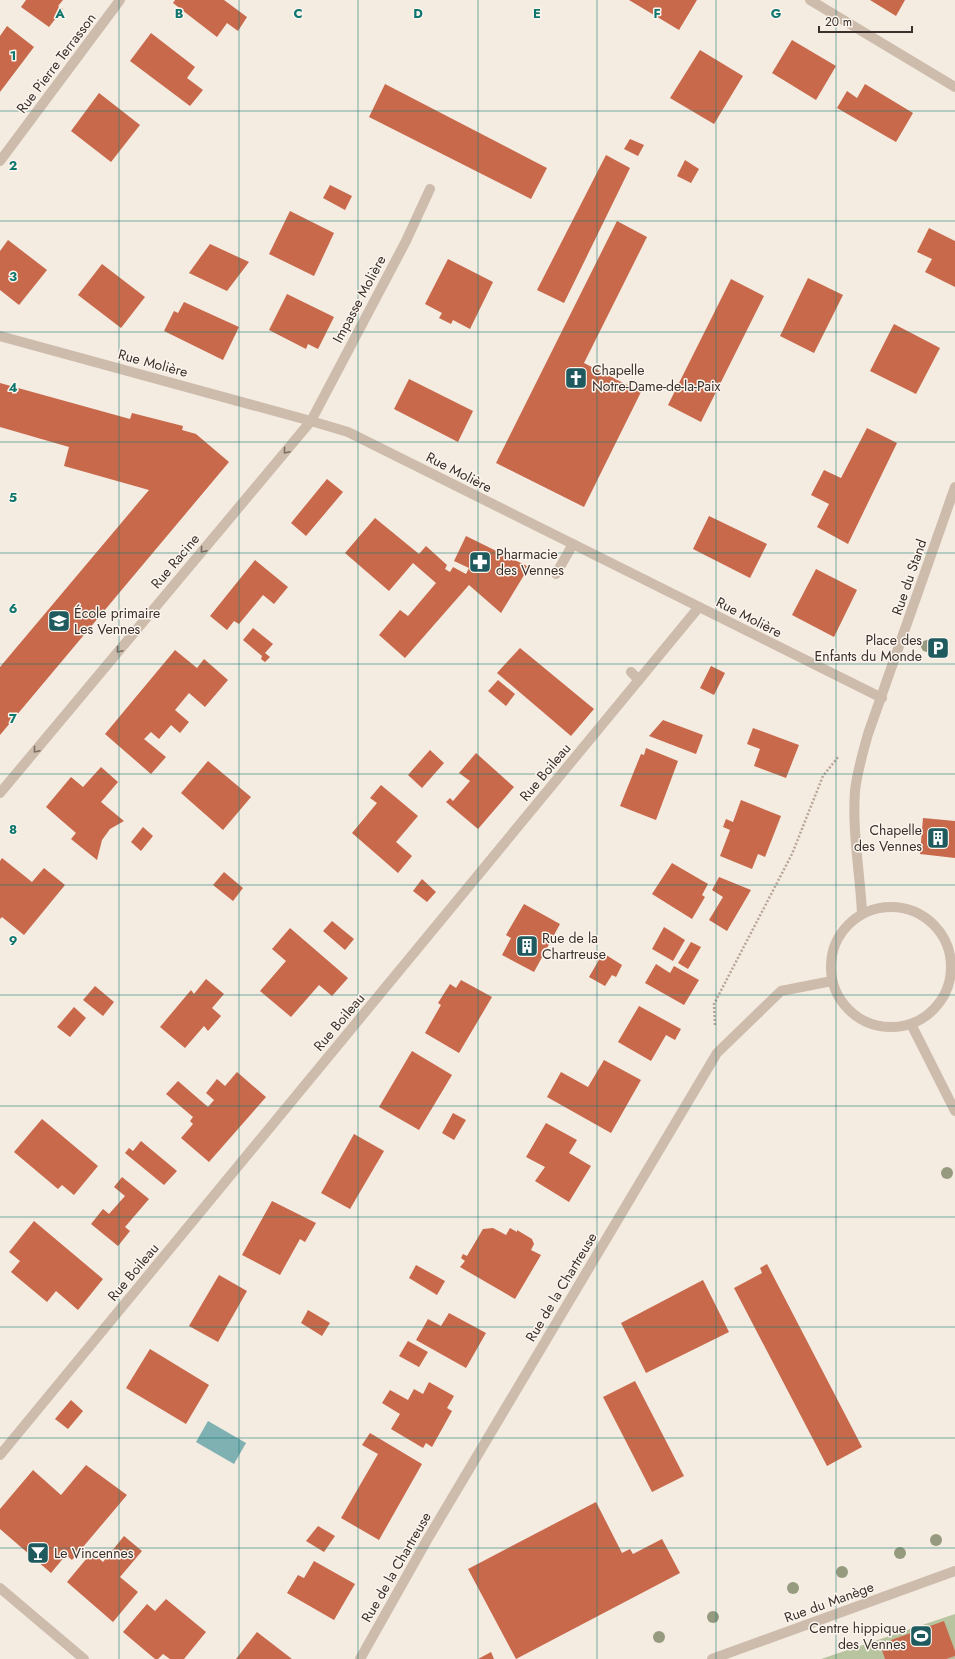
<svg xmlns="http://www.w3.org/2000/svg" width="955" height="1659" viewBox="0 0 955 1659" font-family="Jost,sans-serif">
<rect width="100%" height="100%" fill="#f4ebe1"/>
<path fill="#b8c4a0" d="M 955,1614 L 955,1659 L 821,1659 Z"/>
<path fill="#7fb0b2" d="M 208,1421 L 246,1443 L 234,1464 L 196,1442 Z"/>
<g fill="#c8694b">
<path d="M 26,0 L 63,0 L 58,6 L 63,9 L 49,27 L 21,7 Z"/>
<path d="M 175,0 L 224,0 L 247,17 L 238,31 L 227,23 L 217,37 L 173,3 Z"/>
<path d="M 629,0 L 697,0 L 679,30 Z"/>
<path d="M 870,0 L 905,0 L 896,16 Z"/>
<path d="M 7,26 L 34,47 L 0,92 L 0,36 Z"/>
<path d="M 151,33 L 195,67 L 187,78 L 203,90 L 190,106 L 130,61 Z"/>
<path d="M 792,40 L 836,66 L 816,100 L 772,73 Z"/>
<path d="M 700,50 L 743,76 L 714,124 L 670,98 Z"/>
<path d="M 385,84 L 547,168 L 531,199 L 369,117 Z"/>
<path d="M 865,84 L 913,113 L 896,142 L 837,108 L 847,91 L 857,98 Z"/>
<path d="M 99,93 L 140,125 L 111,162 L 71,131 Z"/>
<path d="M 630,139 L 644,145 L 638,156 L 624,149 Z"/>
<path d="M 606,155 L 630,168 L 564,303 L 537,290 Z"/>
<path d="M 685,160 L 699,169 L 691,183 L 677,176 Z"/>
<path d="M 330,185 L 352,196 L 345,210 L 323,198 Z"/>
<path d="M 290,211 L 334,233 L 314,276 L 269,254 Z"/>
<path d="M 617,221 L 647,237 L 584,363 L 641,392 L 584,507 L 496,463 Z"/>
<path d="M 929,228 L 955,241 L 955,287 L 925,272 L 932,259 L 917,252 Z"/>
<path d="M 8,240 L 47,270 L 19,305 L 0,290 L 0,251 Z"/>
<path d="M 210,244 L 249,262 L 227,291 L 189,273 Z"/>
<path d="M 448,259 L 493,282 L 470,329 L 453,320 L 451,324 L 439,318 L 442,313 L 425,304 Z"/>
<path d="M 102,264 L 145,297 L 121,328 L 78,295 Z"/>
<path d="M 808,278 L 843,295 L 814,353 L 780,336 Z"/>
<path d="M 731,279 L 764,296 L 701,422 L 668,405 Z"/>
<path d="M 287,294 L 334,317 L 318,349 L 308,344 L 306,349 L 269,330 Z"/>
<path d="M 184,302 L 239,327 L 223,360 L 164,331 L 174,311 L 178,313 Z"/>
<path d="M 894,324 L 940,348 L 916,394 L 870,371 Z"/>
<path d="M 409,379 L 473,411 L 458,442 L 394,409 Z"/>
<path d="M 0,383 L 130,419 L 132,413 L 183,426 L 182,430 L 196,434 L 229,462 L 0,735 L 0,667 L 149,490 L 64,466 L 69,447 L 0,427 Z"/>
<path d="M 867,428 L 897,443 L 848,544 L 817,527 L 829,504 L 811,495 L 824,470 L 841,478 Z"/>
<path d="M 327,479 L 343,492 L 306,536 L 291,523 Z"/>
<path d="M 709,516 L 767,544 L 750,578 L 693,549 Z"/>
<path d="M 375,518 L 419,554 L 426,546 L 447,565 L 445,569 L 450,572 L 453,567 L 466,574 L 469,568 L 454,561 L 466,536 L 529,567 L 501,613 L 469,585 L 405,658 L 379,635 L 400,610 L 408,616 L 436,583 L 413,563 L 389,591 L 345,553 Z"/>
<path d="M 255,560 L 288,587 L 274,604 L 263,595 L 239,624 L 234,621 L 227,630 L 210,616 Z"/>
<path d="M 816,569 L 857,590 L 834,637 L 792,615 Z"/>
<path d="M 253,628 L 273,644 L 265,653 L 270,657 L 265,662 L 261,659 L 262,656 L 243,640 Z"/>
<path d="M 520,648 L 594,709 L 571,736 L 497,673 Z"/>
<path d="M 175,650 L 197,668 L 204,659 L 228,680 L 205,707 L 189,693 L 175,710 L 189,722 L 180,733 L 171,725 L 159,739 L 151,732 L 144,739 L 166,757 L 151,774 L 105,734 Z"/>
<path d="M 711,666 L 725,673 L 714,695 L 700,688 Z"/>
<path d="M 498,680 L 515,694 L 506,706 L 488,691 Z"/>
<path d="M 663,720 L 703,735 L 696,754 L 649,736 Z"/>
<path d="M 753,728 L 799,745 L 786,778 L 754,766 L 760,749 L 747,744 Z"/>
<path d="M 646,748 L 678,761 L 656,820 L 620,806 L 641,754 L 644,755 Z"/>
<path d="M 430,750 L 444,763 L 422,788 L 408,775 Z"/>
<path d="M 476,753 L 514,787 L 478,829 L 446,802 L 450,798 L 453,801 L 470,781 L 459,773 Z"/>
<path d="M 208,761 L 251,797 L 223,830 L 181,793 Z"/>
<path d="M 101,767 L 118,782 L 101,802 L 124,821 L 110,829 L 102,840 L 97,860 L 71,839 L 76,833 L 46,807 L 71,777 L 83,787 Z"/>
<path d="M 381,785 L 418,816 L 396,842 L 412,856 L 398,873 L 352,833 L 377,803 L 370,798 Z"/>
<path d="M 741,800 L 781,816 L 765,857 L 758,854 L 752,869 L 720,856 L 730,830 L 723,827 L 726,819 L 733,822 Z"/>
<path d="M 923,818 L 955,821 L 955,858 L 920,854 Z"/>
<path d="M 143,827 L 153,836 L 141,851 L 131,842 Z"/>
<path d="M 2,858 L 32,882 L 44,868 L 65,885 L 24,935 L 2,917 L 0,919 L 0,861 Z"/>
<path d="M 672,863 L 708,884 L 702,895 L 705,897 L 692,919 L 652,894 Z"/>
<path d="M 224,872 L 243,888 L 233,901 L 213,885 Z"/>
<path d="M 719,877 L 751,890 L 727,931 L 709,920 L 723,897 L 712,890 Z"/>
<path d="M 422,879 L 436,892 L 427,902 L 413,891 Z"/>
<path d="M 524,904 L 560,924 L 534,972 L 502,955 L 511,938 L 506,935 Z"/>
<path d="M 332,921 L 354,939 L 345,950 L 323,931 Z"/>
<path d="M 664,927 L 685,940 L 673,961 L 652,949 Z"/>
<path d="M 290,928 L 348,978 L 332,996 L 319,985 L 291,1017 L 260,991 L 286,961 L 272,949 Z"/>
<path d="M 691,942 L 701,947 L 688,969 L 678,963 Z"/>
<path d="M 603,953 L 622,965 L 616,977 L 612,975 L 605,986 L 589,977 Z"/>
<path d="M 656,964 L 670,973 L 674,966 L 699,980 L 684,1005 L 645,983 Z"/>
<path d="M 206,979 L 224,994 L 212,1008 L 221,1016 L 208,1031 L 204,1026 L 185,1048 L 160,1027 L 191,990 L 194,994 Z"/>
<path d="M 461,980 L 492,997 L 459,1053 L 425,1033 L 441,1005 L 438,1003 L 450,984 L 456,988 Z"/>
<path d="M 95,986 L 114,1002 L 103,1016 L 83,1000 Z"/>
<path d="M 639,1006 L 681,1029 L 675,1040 L 666,1035 L 651,1061 L 618,1042 Z"/>
<path d="M 74,1007 L 86,1018 L 70,1037 L 57,1027 Z"/>
<path d="M 412,1051 L 452,1075 L 419,1130 L 379,1107 Z"/>
<path d="M 604,1060 L 641,1080 L 611,1133 L 547,1097 L 561,1072 L 588,1087 Z"/>
<path d="M 237,1072 L 266,1097 L 209,1162 L 181,1138 L 193,1124 L 190,1121 L 193,1117 L 166,1094 L 178,1081 L 208,1107 L 214,1100 L 206,1093 L 217,1079 L 225,1086 Z"/>
<path d="M 453,1113 L 466,1120 L 454,1140 L 442,1133 Z"/>
<path d="M 42,1119 L 98,1166 L 74,1195 L 62,1185 L 58,1189 L 14,1152 Z"/>
<path d="M 546,1123 L 577,1140 L 569,1153 L 591,1166 L 569,1202 L 535,1181 L 545,1167 L 526,1157 Z"/>
<path d="M 354,1134 L 384,1151 L 350,1209 L 321,1193 Z"/>
<path d="M 141,1141 L 177,1171 L 164,1185 L 125,1153 L 129,1148 L 133,1151 Z"/>
<path d="M 122,1177 L 149,1199 L 125,1227 L 130,1231 L 118,1246 L 91,1224 L 103,1209 L 109,1214 L 125,1196 L 114,1187 Z"/>
<path d="M 272,1201 L 316,1223 L 305,1242 L 300,1239 L 280,1275 L 242,1255 Z"/>
<path d="M 34,1221 L 103,1279 L 78,1310 L 56,1291 L 47,1302 L 11,1272 L 20,1261 L 9,1252 Z"/>
<path d="M 493,1228 L 506,1235 L 510,1228 L 517,1232 L 517,1230 L 532,1239 L 534,1244 L 531,1250 L 541,1255 L 515,1299 L 460,1267 L 465,1261 L 461,1258 L 463,1254 L 467,1256 L 483,1229 Z"/>
<path d="M 767,1264 L 862,1447 L 827,1466 L 734,1288 L 762,1273 L 760,1268 Z"/>
<path d="M 416,1265 L 445,1281 L 437,1295 L 409,1278 Z"/>
<path d="M 219,1275 L 247,1291 L 218,1342 L 189,1326 Z"/>
<path d="M 703,1280 L 729,1332 L 646,1373 L 621,1323 Z"/>
<path d="M 308,1310 L 330,1323 L 322,1336 L 301,1323 Z"/>
<path d="M 449,1313 L 486,1333 L 466,1368 L 416,1340 L 428,1319 L 441,1326 Z"/>
<path d="M 408,1341 L 428,1352 L 419,1367 L 399,1356 Z"/>
<path d="M 150,1349 L 209,1385 L 186,1424 L 126,1388 Z"/>
<path d="M 635,1381 L 684,1476 L 652,1492 L 603,1397 Z"/>
<path d="M 429,1382 L 454,1396 L 447,1408 L 452,1411 L 432,1447 L 426,1443 L 423,1448 L 391,1429 L 400,1414 L 382,1403 L 390,1390 L 408,1400 L 414,1389 L 423,1394 Z"/>
<path d="M 71,1400 L 83,1411 L 68,1429 L 55,1419 Z"/>
<path d="M 370,1433 L 422,1464 L 379,1540 L 341,1518 L 378,1454 L 362,1445 Z"/>
<path d="M 86,1465 L 127,1495 L 72,1560 L 66,1555 L 51,1573 L 0,1529 L 0,1509 L 33,1470 L 61,1495 Z"/>
<path d="M 596,1502 L 622,1553 L 630,1549 L 633,1554 L 662,1539 L 680,1573 L 516,1659 L 468,1569 Z"/>
<path d="M 318,1526 L 335,1536 L 324,1552 L 306,1541 Z"/>
<path d="M 124,1536 L 142,1551 L 120,1577 L 138,1592 L 113,1622 L 67,1582 L 92,1552 L 103,1562 Z"/>
<path d="M 314,1561 L 355,1584 L 334,1620 L 287,1593 L 298,1575 L 304,1578 Z"/>
<path d="M 166,1599 L 206,1632 L 184,1659 L 170,1659 L 163,1654 L 158,1659 L 155,1659 L 123,1632 L 147,1604 L 155,1611 Z"/>
<path d="M 944,1621 L 955,1651 L 955,1656 L 946,1659 L 885,1659 L 880,1644 Z"/>
<path d="M 257,1632 L 292,1659 L 236,1659 Z"/>
<path d="M 491,1652 L 494,1659 L 478,1659 Z"/>
</g>
<g fill="none" stroke-linecap="round" stroke-linejoin="round">
<path stroke="#b9a596" stroke-width="2.5" stroke-dasharray="2 2" stroke-linecap="butt" d="M 715,1025 L 714,1004 L 792,854 L 823,776 L 839,756"/>
<g stroke="#cdbbac" stroke-width="10">
<path d="M 810,0 L 955,87"/>
<path d="M 0,161 L 120,0"/>
<path d="M 0,336 L 311,421 L 348,432 L 882,698"/>
<path d="M 556,574 L 573,544"/>
<path d="M 631,672 L 639,680"/>
<path d="M 0,793 L 311,421 L 406,241 L 430,189"/>
<circle cx="891" cy="967" r="60"/>
<path d="M 862,913 C 860,872 852,832 855,791 C 857,772 863,752 868,734 L 955,487"/>
<path d="M 911,1024 L 955,1111"/>
<path d="M 0,1455 L 699,607"/>
<path d="M 0,1588 L 84,1659"/>
<path d="M 360,1659 L 427,1540 L 717,1053 L 781,991 L 832,981"/>
<path d="M 712,1659 L 955,1571"/>
</g>
</g>
<g fill="#969b7f">
<circle cx="927" cy="646" r="6"/>
<circle cx="947" cy="1173" r="6"/>
<circle cx="936" cy="1540" r="6"/>
<circle cx="900" cy="1553" r="6"/>
<circle cx="842" cy="1572" r="6"/>
<circle cx="793" cy="1588" r="6"/>
<circle cx="713" cy="1617" r="6"/>
<circle cx="659" cy="1637" r="6"/>
</g>
<defs><path id="oneway-chevron" d="M-2-3.5L2.5 0L-2 3.5" fill="none" stroke-width="1.6" stroke-linecap="round" stroke-linejoin="round"/></defs>
<g stroke="#7d6f65">
<use href="#oneway-chevron" transform="translate(286 451) rotate(130)"/>
<use href="#oneway-chevron" transform="translate(203 550) rotate(130)"/>
<use href="#oneway-chevron" transform="translate(119 650) rotate(130)"/>
<use href="#oneway-chevron" transform="translate(36 750) rotate(130)"/>
</g>
<path fill="none" stroke="#0f766e" stroke-width="1" stroke-opacity="0.55" d="M 119,0 L 119,1659M 239,0 L 239,1659M 358,0 L 358,1659M 478,0 L 478,1659M 597,0 L 597,1659M 716,0 L 716,1659M 836,0 L 836,1659M 0,111 L 955,111M 0,221 L 955,221M 0,332 L 955,332M 0,442 L 955,442M 0,553 L 955,553M 0,664 L 955,664M 0,774 L 955,774M 0,885 L 955,885M 0,995 L 955,995M 0,1106 L 955,1106M 0,1217 L 955,1217M 0,1327 L 955,1327M 0,1438 L 955,1438M 0,1548 L 955,1548"/>
<defs>
<g id="church-square" transform="scale(1.15)"><rect x="-9" y="-9" width="18" height="18" rx="4" fill="#1f5a5e" stroke="#fbf5ee"/><path d="M-1.2-6h2.4v3.5h3.3v2.4h-3.3V6h-2.4V-.1h-3.3v-2.4h3.3Z" fill="#fff"/></g>
<g id="pharmacy-square" transform="scale(1.15)"><rect x="-9" y="-9" width="18" height="18" rx="4" fill="#1f5a5e" stroke="#fbf5ee"/><path d="M-2-6h4v4h4v4h-4v4h-4v-4h-4v-4h4Z" fill="#fff"/></g>
<g id="school-square" transform="scale(1.15)"><rect x="-9" y="-9" width="18" height="18" rx="4" fill="#1f5a5e" stroke="#fbf5ee"/><path d="M0-5L7-2L0 1L-7-2ZM-4 1L0 2.5L4 1V4Q0 6-4 4Z" fill="#fff"/></g>
<g id="parking-square" transform="scale(1.15)"><rect x="-9" y="-9" width="18" height="18" rx="4" fill="#1f5a5e" stroke="#fbf5ee"/><path d="M-3.5-5.5H1a3.5 3.5 0 0 1 0 7H-1V5.5H-3.5ZM-1-3.4V-.6H.8a1.4 1.4 0 0 0 0-2.8Z" fill="#fff"/></g>
<g id="building-square" transform="scale(1.15)"><rect x="-9" y="-9" width="18" height="18" rx="4" fill="#1f5a5e" stroke="#fbf5ee"/><path d="M-4-6H4V6H1V3H-1V6H-4ZM-2.5-4.3h1.7v1.8h-1.7ZM.8-4.3h1.7v1.8H.8ZM-2.5-1h1.7V.8h-1.7ZM.8-1h1.7V.8H.8Z" fill="#fff"/></g>
<g id="bar-square" transform="scale(1.15)"><rect x="-9" y="-9" width="18" height="18" rx="4" fill="#1f5a5e" stroke="#fbf5ee"/><path d="M-6-5H6L.8 .8V4.5H3.5V6h-7V4.5H-.8V.8Z" fill="#fff"/></g>
<g id="stadium-square" transform="scale(1.15)"><rect x="-9" y="-9" width="18" height="18" rx="4" fill="#1f5a5e" stroke="#fbf5ee"/><path d="M0-5a6.5 5 0 1 0 0 10a6.5 5 0 1 0 0-10ZM-3.5-1.8h7v3.6h-7Z" fill="#fff"/></g>
</defs>
<g fill-rule="evenodd">
<use href="#church-square" x="576" y="378"/>
<use href="#pharmacy-square" x="480" y="562"/>
<use href="#school-square" x="59" y="621"/>
<use href="#parking-square" x="938" y="648"/>
<use href="#building-square" x="938" y="838"/>
<use href="#building-square" x="527" y="946"/>
<use href="#bar-square" x="38" y="1553"/>
<use href="#stadium-square" x="921" y="1636"/>
</g>
<g text-anchor="middle" dominant-baseline="central" stroke-width="3" stroke-linejoin="round" paint-order="stroke">
<g font-size="14" fill="#3b302b" stroke="#fbf5ee">
<text transform="translate(56 63) rotate(-53)">Rue Pierre Terrasson</text>
<text transform="translate(359 299) rotate(-62)">Impasse Molière</text>
<text transform="translate(153 363) rotate(15)">Rue Molière</text>
<text transform="translate(459 472) rotate(27)">Rue Molière</text>
<text transform="translate(175 561) rotate(-50)">Rue Racine</text>
<text transform="translate(909 577) rotate(-71)">Rue du Stand</text>
<text transform="translate(749 617) rotate(27)">Rue Molière</text>
<text transform="translate(545 772) rotate(-50)">Rue Boileau</text>
<text transform="translate(339 1022) rotate(-50)">Rue Boileau</text>
<text transform="translate(133 1272) rotate(-50)">Rue Boileau</text>
<text transform="translate(561 1287) rotate(-59)">Rue de la Chartreuse</text>
<text transform="translate(396 1567) rotate(-60)">Rue de la Chartreuse</text>
<text transform="translate(829 1602) rotate(-20)">Rue du Manège</text>
</g>
<g font-size="14" fill="#3b302b" stroke="#fbf5ee" text-anchor="start">
<text x="592" y="370">Chapelle<tspan x="592" dy="16">Notre-Dame-de-la-Paix</tspan></text>
<text x="496" y="554">Pharmacie<tspan x="496" dy="16">des Vennes</tspan></text>
<text x="74" y="613">École primaire<tspan x="74" dy="16">Les Vennes</tspan></text>
<text x="922" y="640" text-anchor="end">Place des<tspan x="922" dy="16">Enfants du Monde</tspan></text>
<text x="922" y="830" text-anchor="end">Chapelle<tspan x="922" dy="16">des Vennes</tspan></text>
<text x="542" y="938">Rue de la<tspan x="542" dy="16">Chartreuse</tspan></text>
<text x="54" y="1553">Le Vincennes</text>
<text x="906" y="1628" text-anchor="end">Centre hippique<tspan x="906" dy="16">des Vennes</tspan></text>
</g>
</g>
<g font-size="13" text-anchor="middle" font-weight="bold" fill="#0f766e" stroke="#fbf5ee" stroke-width="3" stroke-linejoin="round" paint-order="stroke">
<text x="60" y="18">A</text>
<text x="179" y="18">B</text>
<text x="298" y="18">C</text>
<text x="418" y="18">D</text>
<text x="537" y="18">E</text>
<text x="657" y="18">F</text>
<text x="776" y="18">G</text>
<text x="13" y="60">1</text>
<text x="13" y="170">2</text>
<text x="13" y="281">3</text>
<text x="13" y="392">4</text>
<text x="13" y="502">5</text>
<text x="13" y="613">6</text>
<text x="13" y="723">7</text>
<text x="13" y="834">8</text>
<text x="13" y="945">9</text>
</g>
<path d="M819 26v6h93v-6" fill="none" stroke="#3b302b" stroke-width="2"/>
<text x="825" y="26" font-size="12" fill="#3b302b" stroke="#fbf5ee" stroke-width="3" paint-order="stroke">20 m</text>
</svg>
